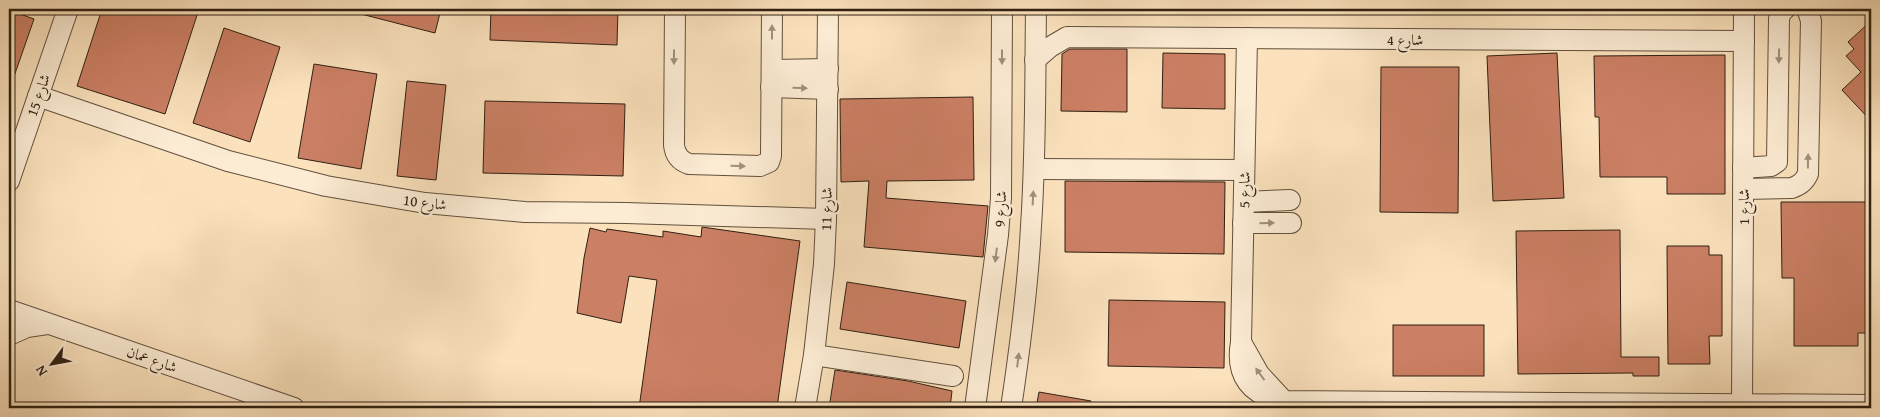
<svg xmlns="http://www.w3.org/2000/svg" width="1880" height="417" viewBox="0 0 1880 417" font-family="'Gentium Book Plus',Amiri,serif">
<rect width="100%" height="100%" fill="#fbe2bd"/>
<filter id="stains"><feTurbulence type="fractalNoise" baseFrequency=".004" numOctaves="4"/><feColorMatrix values="0 0 0 0 .2 0 0 0 0 .09 0 0 0 0 .02 0 0 0 .5 -.17"/></filter>
<radialGradient id="worn" r=".72"><stop offset=".6" stop-color="#630" stop-opacity="0"/><stop offset="1" stop-color="#630" stop-opacity=".3"/></radialGradient>
<g fill="#cb7f64" stroke="#2f2012">
<path d="M 102,9 L 199,9 L 165,114 L 77,86 Z"/>
<path d="M 361,9 L 441,9 L 435,33 L 361,14 Z"/>
<path d="M 491,9 L 618,9 L 617,45 L 490,40 Z"/>
<path d="M 9,10 L 34,19 L 11,85 L 9,84 Z"/>
<path d="M 1871,21 L 1871,121 L 1842,90 L 1861,72 L 1846,56 L 1854,49 L 1848,42 Z"/>
<path d="M 224,28 L 280,47 L 250,142 L 193,123 Z"/>
<path d="M 1070,49 L 1127,49 L 1127,112 L 1061,111 L 1062,54 Z"/>
<path d="M 1163,53 L 1225,54 L 1225,109 L 1162,108 Z"/>
<path d="M 1557,53 L 1564,198 L 1493,201 L 1487,56 Z"/>
<path d="M 1725,55 L 1725,194 L 1667,194 L 1667,177 L 1600,177 L 1599,117 L 1595,117 L 1594,56 Z"/>
<path d="M 314,64 L 377,74 L 361,169 L 298,158 Z"/>
<path d="M 1381,67 L 1459,67 L 1458,213 L 1380,212 Z"/>
<path d="M 407,81 L 446,85 L 436,180 L 397,176 Z"/>
<path d="M 973,97 L 974,180 L 887,181 L 886,198 L 988,206 L 983,257 L 864,247 L 869,181 L 841,182 L 840,99 Z"/>
<path d="M 485,101 L 625,104 L 623,176 L 483,173 Z"/>
<path d="M 1065,181 L 1225,182 L 1224,254 L 1065,252 Z"/>
<path d="M 1781,202 L 1871,202 L 1871,333 L 1858,333 L 1858,346 L 1794,346 L 1794,278 L 1782,278 Z"/>
<path d="M 702,227 L 800,241 L 777,408 L 639,408 L 657,280 L 629,276 L 621,323 L 577,313 L 584,258 L 590,228 L 606,232 L 607,229 L 663,237 L 663,231 L 701,237 Z"/>
<path d="M 1620,230 L 1621,357 L 1659,357 L 1659,376 L 1633,376 L 1633,373 L 1518,374 L 1516,231 Z"/>
<path d="M 1667,246 L 1709,246 L 1709,255 L 1722,255 L 1722,336 L 1709,336 L 1710,364 L 1668,364 Z"/>
<path d="M 847,282 L 966,301 L 959,348 L 840,329 Z"/>
<path d="M 1109,300 L 1225,302 L 1224,368 L 1108,366 Z"/>
<rect x="1393" y="325" width="91" height="51"/>
<path d="M 835,370 L 908,381 L 952,391 L 950,408 L 829,408 Z"/>
<path d="M 1039,392 L 1091,401 L 1090,408 L 1036,408 Z"/>
</g>
<g fill="none" stroke-linecap="round" stroke-linejoin="round">
<g stroke="#62503d" stroke-width="22">
<g id="minor">
<path d="M 675,9 L 674,145 C 675,155 680,161 689,164 L 760,166 L 769,162 L 771,156 L 772,9"/>
<path d="M 1247,38 L 1241,342 C 1235,376 1251,396 1284,401 L 1871,405"/>
<path d="M 1035,60 L 1050,47 L 1067,37 L 1744,41"/>
<path d="M 772,70 L 828,69"/>
<path d="M 771,87 L 828,89"/>
<path d="M 38,96 L 228,161 L 326,186 L 425,203 L 525,212 L 626,213 L 826,219"/>
<path d="M 1743,168 L 1771,166 L 1777,162 L 1779,19 L 1781,12 L 1785,9"/>
<path d="M 1034,169 L 1244,170"/>
<path d="M 9,181 L 68,9"/>
<path d="M 1743,189 L 1792,188 C 1800,185 1804,182 1808,174 L 1811,21 L 1808,11 L 1806,9"/>
<path d="M 1244,202 L 1290,200"/>
<path d="M 1243,223 L 1291,223"/>
<path d="M 9,310 L 294,408"/>
<path d="M 9,335 L 27,327 L 47,324"/>
<path d="M 1242,344 L 1259,374 L 1282,399"/>
<path d="M 814,355 L 953,376"/>
<path d="M 1742,405 L 1744,9"/>
<path d="M 805,408 L 814,355 L 824,264 L 826,219 L 828,9"/>
<path d="M 975,408 L 998,235 L 1001,198 L 1002,9"/>
<path d="M 1011,408 C 1020,348 1028,287 1031,226 C 1036,154 1035,81 1036,9"/>
</g>
</g>
<use href="#minor" stroke="#fcecd4" stroke-width="20"/>
</g>
<defs><path id="oneway-solid" d="M-6-.8H1V-3.2L6.5 0L1 3.2V.8H-6Z" transform="scale(1.25)"/></defs>
<g fill="#a0907d">
<use href="#oneway-solid" transform="translate(772 32) rotate(-90)"/>
<use href="#oneway-solid" transform="translate(1779 56) rotate(91)"/>
<use href="#oneway-solid" transform="translate(674 57) rotate(90)"/>
<use href="#oneway-solid" transform="translate(1002 57) rotate(90)"/>
<use href="#oneway-solid" transform="translate(800 88) rotate(1)"/>
<use href="#oneway-solid" transform="translate(1808 161) rotate(-89)"/>
<use href="#oneway-solid" transform="translate(738 166) rotate(1)"/>
<use href="#oneway-solid" transform="translate(1033 198) rotate(-87)"/>
<use href="#oneway-solid" transform="translate(1267 223) rotate(-1)"/>
<use href="#oneway-solid" transform="translate(996 255) rotate(97)"/>
<use href="#oneway-solid" transform="translate(1018 360) rotate(-83)"/>
<use href="#oneway-solid" transform="translate(1260 374) rotate(-126)"/>
</g>
<g text-anchor="middle" dominant-baseline="central" stroke-width="4.5" stroke-linejoin="round" paint-order="stroke">
<g font-size="15" fill="#2f2012" stroke="#fcecd4">
<text x="1405" y="39">شارع 4</text>
<text transform="translate(38 95) rotate(-71)">شارع 15</text>
<text transform="translate(1244 190) rotate(-89)">شارع 5</text>
<text transform="translate(425 202) rotate(7)">شارع 10</text>
<text transform="translate(1743 207) rotate(-90)">شارع 1</text>
<text transform="translate(826 209) rotate(-89)">شارع 11</text>
<text transform="translate(1000 209) rotate(-87)">شارع 9</text>
<text transform="translate(152 359) rotate(19)">شارع عمان</text>
</g>
</g>
<rect width="1880" height="417" fill="none" stroke="#fbe2bd" stroke-width="30"/>
<rect x="10" y="10" width="1860" height="397" fill="none" stroke="#2f2012" stroke-width="2.5"/>
<rect x="15" y="15" width="1850" height="387" fill="none" stroke="#2f2012"/>
<g transform="translate(52 364) rotate(238)" stroke="#fcecd4" stroke-width="4" paint-order="stroke">
<path d="M0-4L9 19L0 12L-9 19Z" fill="#2f2012"/>
<text y="-8" font-size="14" font-weight="bold" text-anchor="middle" fill="#2f2012">N</text>
</g>
<rect width="100%" height="100%" filter="url(#stains)"/>
<rect width="100%" height="100%" fill="url(#worn)"/>
</svg>
